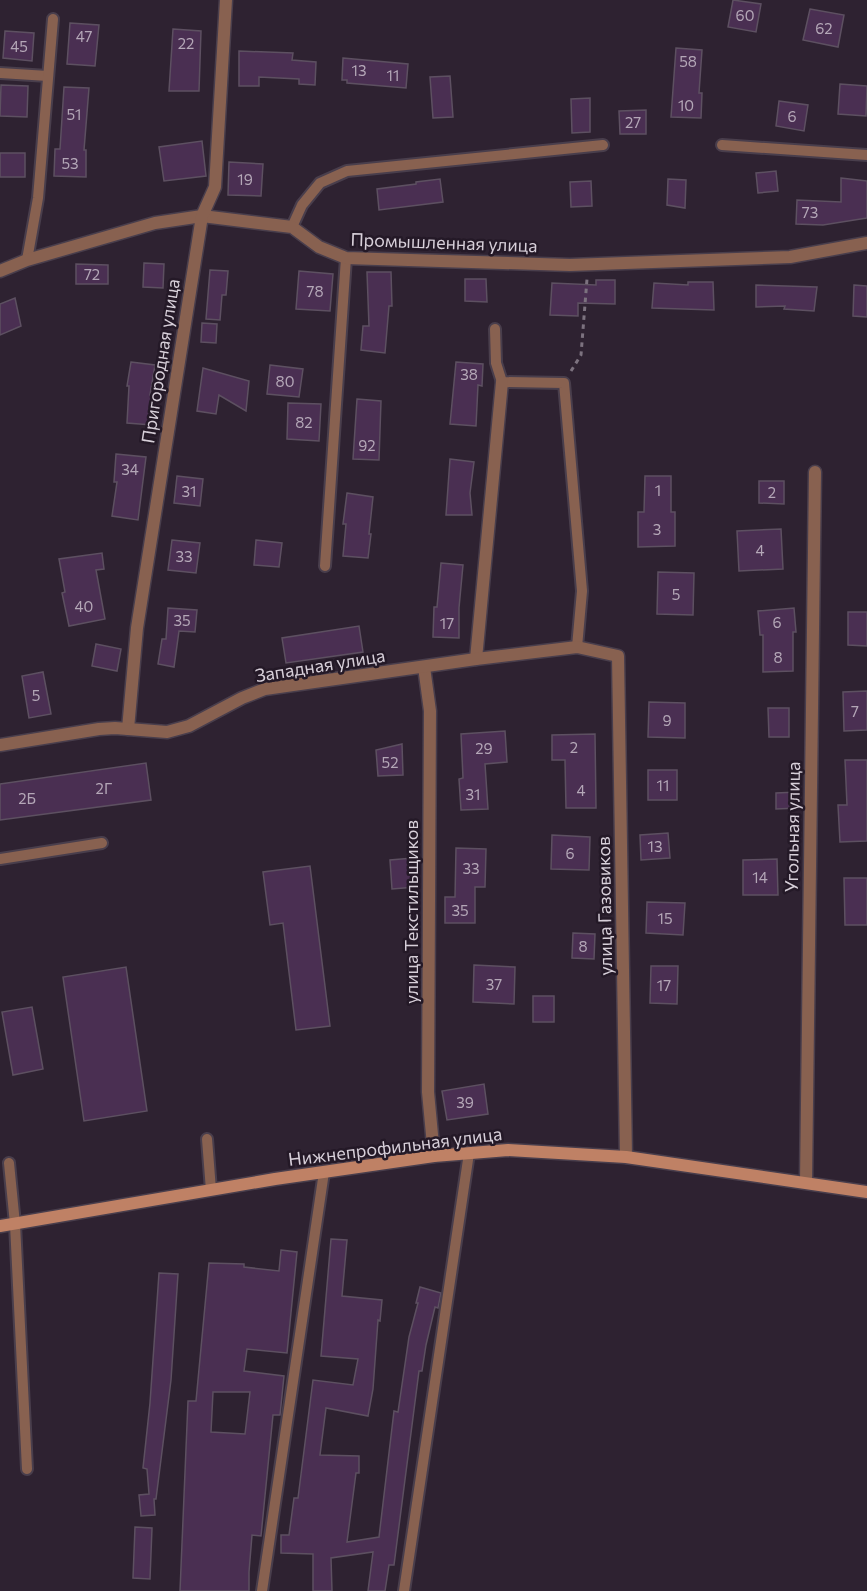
<svg xmlns="http://www.w3.org/2000/svg" width="867" height="1591" viewBox="0 0 867 1591" font-family="Commissioner,sans-serif">
<rect width="100%" height="100%" fill="#2e2231"/>
<g fill="#4a2f52" stroke="#5d5061" stroke-width="1.5" fill-rule="evenodd">
<path d="M 733,0 L 761,4 L 756,32 L 728,27 Z"/>
<path d="M 810,9 L 844,15 L 838,47 L 803,40 Z"/>
<path d="M 70,23 L 99,25 L 95,66 L 67,64 Z"/>
<path d="M 173,29 L 201,31 L 199,91 L 169,91 Z"/>
<path d="M 5,31 L 34,33 L 32,61 L 3,58 Z"/>
<path d="M 676,48 L 702,50 L 699,93 L 702,93 L 701,118 L 671,117 Z"/>
<path d="M 239,51 L 293,53 L 292,60 L 316,62 L 315,85 L 299,84 L 299,79 L 259,77 L 259,86 L 239,86 Z"/>
<path d="M 343,58 L 408,64 L 406,88 L 347,83 L 347,80 L 342,80 Z"/>
<path d="M 450,76 L 453,117 L 433,118 L 430,77 Z"/>
<path d="M 840,84 L 867,86 L 866,116 L 838,114 Z"/>
<path d="M 1,85 L 28,86 L 27,117 L 0,116 Z"/>
<path d="M 64,87 L 89,88 L 84,150 L 86,150 L 86,177 L 54,176 L 55,149 L 60,149 Z"/>
<path d="M 590,98 L 590,132 L 572,133 L 571,99 Z"/>
<path d="M 779,101 L 808,105 L 804,131 L 776,126 Z"/>
<path d="M 646,110 L 646,134 L 620,134 L 619,111 Z"/>
<path d="M 202,141 L 206,176 L 164,181 L 159,147 Z"/>
<rect x="0" y="153" width="25" height="24"/>
<path d="M 229,162 L 263,164 L 261,196 L 228,195 Z"/>
<path d="M 776,171 L 778,191 L 758,193 L 756,173 Z"/>
<path d="M 841,178 L 867,181 L 867,218 L 823,225 L 796,224 L 797,200 L 841,202 Z"/>
<path d="M 440,179 L 443,202 L 379,210 L 377,189 L 416,184 L 416,182 Z"/>
<path d="M 668,179 L 686,180 L 685,208 L 667,205 Z"/>
<path d="M 591,181 L 592,206 L 571,207 L 570,182 Z"/>
<path d="M 144,263 L 164,264 L 163,288 L 143,287 Z"/>
<path d="M 76,264 L 108,265 L 108,284 L 76,284 Z"/>
<path d="M 210,270 L 228,271 L 226,295 L 222,295 L 220,320 L 206,319 Z"/>
<path d="M 299,271 L 333,274 L 330,311 L 296,309 Z"/>
<path d="M 367,272 L 391,272 L 392,306 L 389,306 L 385,353 L 361,350 L 363,326 L 369,326 Z"/>
<path d="M 465,279 L 486,279 L 487,302 L 465,301 Z"/>
<path d="M 596,280 L 615,280 L 615,304 L 578,303 L 578,316 L 550,315 L 552,283 L 596,285 Z"/>
<path d="M 688,282 L 713,282 L 714,310 L 652,308 L 654,283 L 688,285 Z"/>
<path d="M 756,285 L 817,287 L 814,311 L 784,309 L 785,306 L 756,307 Z"/>
<path d="M 854,285 L 867,286 L 867,317 L 853,316 Z"/>
<path d="M 15,298 L 21,326 L 0,335 L 0,304 Z"/>
<path d="M 202,323 L 217,324 L 216,343 L 201,342 Z"/>
<path d="M 131,362 L 155,365 L 150,395 L 154,395 L 152,425 L 127,423 L 129,386 L 127,386 Z"/>
<path d="M 456,362 L 483,364 L 482,386 L 478,385 L 476,426 L 450,424 Z"/>
<path d="M 270,365 L 303,369 L 299,397 L 267,394 Z"/>
<path d="M 203,368 L 249,381 L 246,411 L 219,395 L 216,414 L 197,411 Z"/>
<path d="M 357,399 L 381,401 L 379,460 L 353,459 Z"/>
<path d="M 288,403 L 321,404 L 319,441 L 287,439 Z"/>
<path d="M 116,454 L 146,457 L 138,520 L 112,516 L 117,482 L 114,482 Z"/>
<path d="M 450,459 L 474,462 L 470,493 L 472,515 L 446,515 Z"/>
<path d="M 177,476 L 203,479 L 200,506 L 174,503 Z"/>
<path d="M 645,476 L 671,476 L 671,512 L 675,512 L 675,546 L 638,547 L 638,512 L 644,512 Z"/>
<path d="M 759,481 L 784,481 L 784,504 L 759,503 Z"/>
<path d="M 347,493 L 373,497 L 369,534 L 371,534 L 368,558 L 343,556 L 346,524 L 343,524 Z"/>
<path d="M 781,529 L 783,569 L 739,571 L 737,531 Z"/>
<path d="M 172,540 L 200,543 L 196,573 L 168,570 Z"/>
<path d="M 256,540 L 282,543 L 279,567 L 254,565 Z"/>
<path d="M 102,553 L 104,569 L 96,570 L 105,619 L 69,626 L 62,593 L 65,592 L 59,559 Z"/>
<path d="M 441,563 L 463,565 L 459,608 L 459,638 L 433,637 L 434,607 L 437,607 Z"/>
<path d="M 658,572 L 694,573 L 693,615 L 657,614 Z"/>
<path d="M 168,608 L 197,610 L 195,632 L 179,631 L 174,667 L 158,664 L 162,639 L 166,639 Z"/>
<path d="M 794,608 L 796,632 L 793,632 L 793,671 L 763,672 L 763,635 L 760,635 L 758,611 Z"/>
<path d="M 848,612 L 867,612 L 867,646 L 848,645 Z"/>
<path d="M 359,626 L 363,652 L 286,663 L 282,638 Z"/>
<path d="M 96,644 L 121,649 L 117,671 L 92,666 Z"/>
<path d="M 43,672 L 51,714 L 29,718 L 22,676 Z"/>
<path d="M 867,691 L 867,730 L 844,731 L 843,692 Z"/>
<path d="M 649,702 L 685,703 L 685,738 L 648,737 Z"/>
<path d="M 768,708 L 789,708 L 789,737 L 769,737 Z"/>
<path d="M 505,731 L 507,762 L 485,764 L 488,809 L 461,810 L 459,779 L 463,778 L 461,734 Z"/>
<path d="M 595,734 L 596,808 L 566,808 L 565,760 L 552,760 L 552,735 Z"/>
<path d="M 402,744 L 403,775 L 378,776 L 376,750 Z"/>
<path d="M 845,760 L 867,760 L 867,841 L 840,842 L 838,805 L 847,805 Z"/>
<path d="M 146,763 L 151,800 L 0,820 L 0,784 Z"/>
<rect x="648" y="770" width="29" height="30"/>
<path d="M 798,792 L 799,808 L 776,809 L 776,793 Z"/>
<path d="M 668,833 L 670,858 L 641,860 L 640,835 Z"/>
<path d="M 552,835 L 590,837 L 589,870 L 551,869 Z"/>
<path d="M 456,848 L 486,849 L 485,887 L 475,887 L 475,923 L 445,923 L 445,897 L 455,897 Z"/>
<path d="M 413,858 L 416,887 L 392,889 L 390,860 Z"/>
<path d="M 777,859 L 778,895 L 743,895 L 743,860 Z"/>
<path d="M 310,866 L 330,1026 L 296,1030 L 283,923 L 270,925 L 263,872 Z"/>
<path d="M 844,878 L 867,878 L 867,925 L 845,925 Z"/>
<path d="M 647,902 L 685,903 L 683,935 L 646,933 Z"/>
<path d="M 573,933 L 595,934 L 594,959 L 572,958 Z"/>
<path d="M 474,965 L 515,967 L 514,1004 L 473,1002 Z"/>
<path d="M 651,966 L 678,966 L 677,1004 L 650,1003 Z"/>
<path d="M 126,967 L 147,1111 L 84,1121 L 63,977 Z"/>
<rect x="533" y="996" width="21" height="26"/>
<path d="M 32,1007 L 43,1069 L 13,1075 L 2,1012 Z"/>
<path d="M 484,1084 L 488,1114 L 447,1120 L 442,1091 Z"/>
<path d="M 331,1239 L 347,1240 L 342,1296 L 382,1300 L 380,1321 L 378,1320 L 373,1389 L 368,1416 L 326,1408 L 320,1455 L 359,1456 L 359,1473 L 356,1473 L 347,1542 L 379,1537 L 394,1411 L 398,1412 L 409,1337 L 418,1303 L 416,1303 L 420,1287 L 441,1293 L 438,1308 L 435,1307 L 426,1345 L 422,1371 L 419,1371 L 394,1565 L 389,1565 L 385,1591 L 368,1591 L 373,1552 L 331,1558 L 332,1591 L 313,1591 L 313,1554 L 281,1553 L 281,1535 L 289,1535 L 294,1498 L 298,1498 L 313,1380 L 353,1385 L 358,1359 L 321,1356 Z"/>
<path d="M 281,1250 L 297,1252 L 287,1353 L 247,1349 L 244,1371 L 284,1376 L 280,1415 L 273,1415 L 261,1536 L 252,1535 L 249,1572 L 249,1591 L 180,1591 L 188,1401 L 196,1401 L 209,1263 L 244,1264 L 244,1267 L 279,1271 ZM 213,1392 L 250,1392 L 245,1434 L 211,1432 Z"/>
<path d="M 159,1273 L 178,1274 L 171,1380 L 156,1499 L 154,1499 L 155,1515 L 141,1516 L 139,1495 L 149,1494 L 147,1469 L 143,1468 L 150,1403 Z"/>
<path d="M 135,1527 L 152,1528 L 150,1579 L 133,1578 Z"/>
</g>
<g fill="none" stroke-linecap="round" stroke-linejoin="round">
<g stroke="#493e4c" stroke-width="14">
<g id="lane">
<path d="M 0,73 L 48,76"/>
<path d="M 722,145 L 867,155"/>
<path d="M 292,227 L 302,205 L 320,183 L 347,171 L 603,145"/>
<path d="M 27,260 L 38,198 L 53,19"/>
<path d="M 495,329 L 496,363 L 502,382 L 564,383 L 582,591 L 577,647"/>
<path d="M 325,566 L 346,258"/>
<path d="M 0,859 L 102,843"/>
<path d="M 207,1139 L 211,1190"/>
<path d="M 9,1163 L 15,1224 L 27,1469"/>
<path d="M 262,1591 L 324,1172"/>
<path d="M 404,1591 L 469,1153"/>
</g>
</g>
<g stroke="#493e4c" stroke-width="15">
<g id="street">
<path d="M 0,271 L 27,260 L 155,223 L 202,216 L 292,227 L 319,247 L 346,258 L 570,265 L 790,257 L 867,243"/>
<path d="M 476,659 L 502,382"/>
<path d="M 424,667 L 430,711 L 428,1092 L 434,1156"/>
<path d="M 128,729 L 137,628 L 202,216 L 215,187 L 226,0"/>
<path d="M 0,745 L 99,729 L 115,728 L 167,732 L 189,726 L 242,698 L 265,689 L 476,659 L 577,647 L 618,656 L 626,1157"/>
<path d="M 806,1182 L 815,472"/>
</g>
</g>
<g stroke="#493e4c" stroke-width="15">
<path id="secondary" d="M 0,1226 L 275,1179 L 434,1156 L 508,1150 L 626,1157 L 867,1192"/>
</g>
<path stroke="#7c727f" stroke-width="3" stroke-dasharray="4.5 4.5" stroke-linecap="butt" d="M 571,371 L 581,355 L 587,279"/>
<use href="#lane" stroke="#886150" stroke-width="10"/>
<use href="#street" stroke="#886150" stroke-width="12"/>
<use href="#secondary" stroke="#bf8165" stroke-width="12"/>
</g>
<g text-anchor="middle" dominant-baseline="central" stroke-width="5" stroke-linejoin="round" paint-order="stroke">
<g font-size="15" fill="#b4a7b7">
<text x="745" y="15">60</text>
<text x="824" y="28">62</text>
<text x="84" y="36">47</text>
<text x="186" y="43">22</text>
<text x="19" y="46">45</text>
<text x="688" y="61">58</text>
<text x="359" y="70">13</text>
<text x="393" y="75">11</text>
<text x="686" y="105">10</text>
<text x="74" y="114">51</text>
<text x="792" y="116">6</text>
<text x="633" y="122">27</text>
<text x="70" y="163">53</text>
<text x="245" y="179">19</text>
<text x="810" y="212">73</text>
<text x="92" y="274">72</text>
<text x="315" y="291">78</text>
<text x="469" y="374">38</text>
<text x="285" y="381">80</text>
<text x="304" y="422">82</text>
<text x="367" y="445">92</text>
<text x="130" y="469">34</text>
<text x="658" y="490">1</text>
<text x="189" y="491">31</text>
<text x="772" y="492">2</text>
<text x="657" y="529">3</text>
<text x="760" y="550">4</text>
<text x="184" y="556">33</text>
<text x="676" y="594">5</text>
<text x="84" y="606">40</text>
<text x="182" y="620">35</text>
<text x="777" y="622">6</text>
<text x="447" y="623">17</text>
<text x="778" y="657">8</text>
<text x="36" y="695">5</text>
<text x="855" y="711">7</text>
<text x="667" y="720">9</text>
<text x="574" y="747">2</text>
<text x="484" y="748">29</text>
<text x="390" y="762">52</text>
<text x="663" y="785">11</text>
<text x="104" y="788">2Г</text>
<text x="581" y="790">4</text>
<text x="473" y="794">31</text>
<text x="27" y="798">2Б</text>
<text x="655" y="846">13</text>
<text x="570" y="853">6</text>
<text x="471" y="868">33</text>
<text x="760" y="877">14</text>
<text x="460" y="910">35</text>
<text x="665" y="918">15</text>
<text x="583" y="946">8</text>
<text x="494" y="984">37</text>
<text x="664" y="985">17</text>
<text x="465" y="1102">39</text>
</g>
<g font-size="18" fill="#d7cfd9" stroke="#241927">
<text transform="translate(444 242) rotate(2)">Промышленная улица</text>
<text transform="translate(160 361) rotate(-81)">Пригородная улица</text>
<text transform="translate(320 665) rotate(-9)">Западная улица</text>
<text transform="translate(792 827) rotate(-89)">Угольная улица</text>
<text transform="translate(604 906) rotate(-91)">улица Газовиков</text>
<text transform="translate(411 912) rotate(-90)">улица Текстильщиков</text>
<text transform="translate(395 1146) rotate(-7)">Нижнепрофильная улица</text>
</g>
</g>
</svg>
